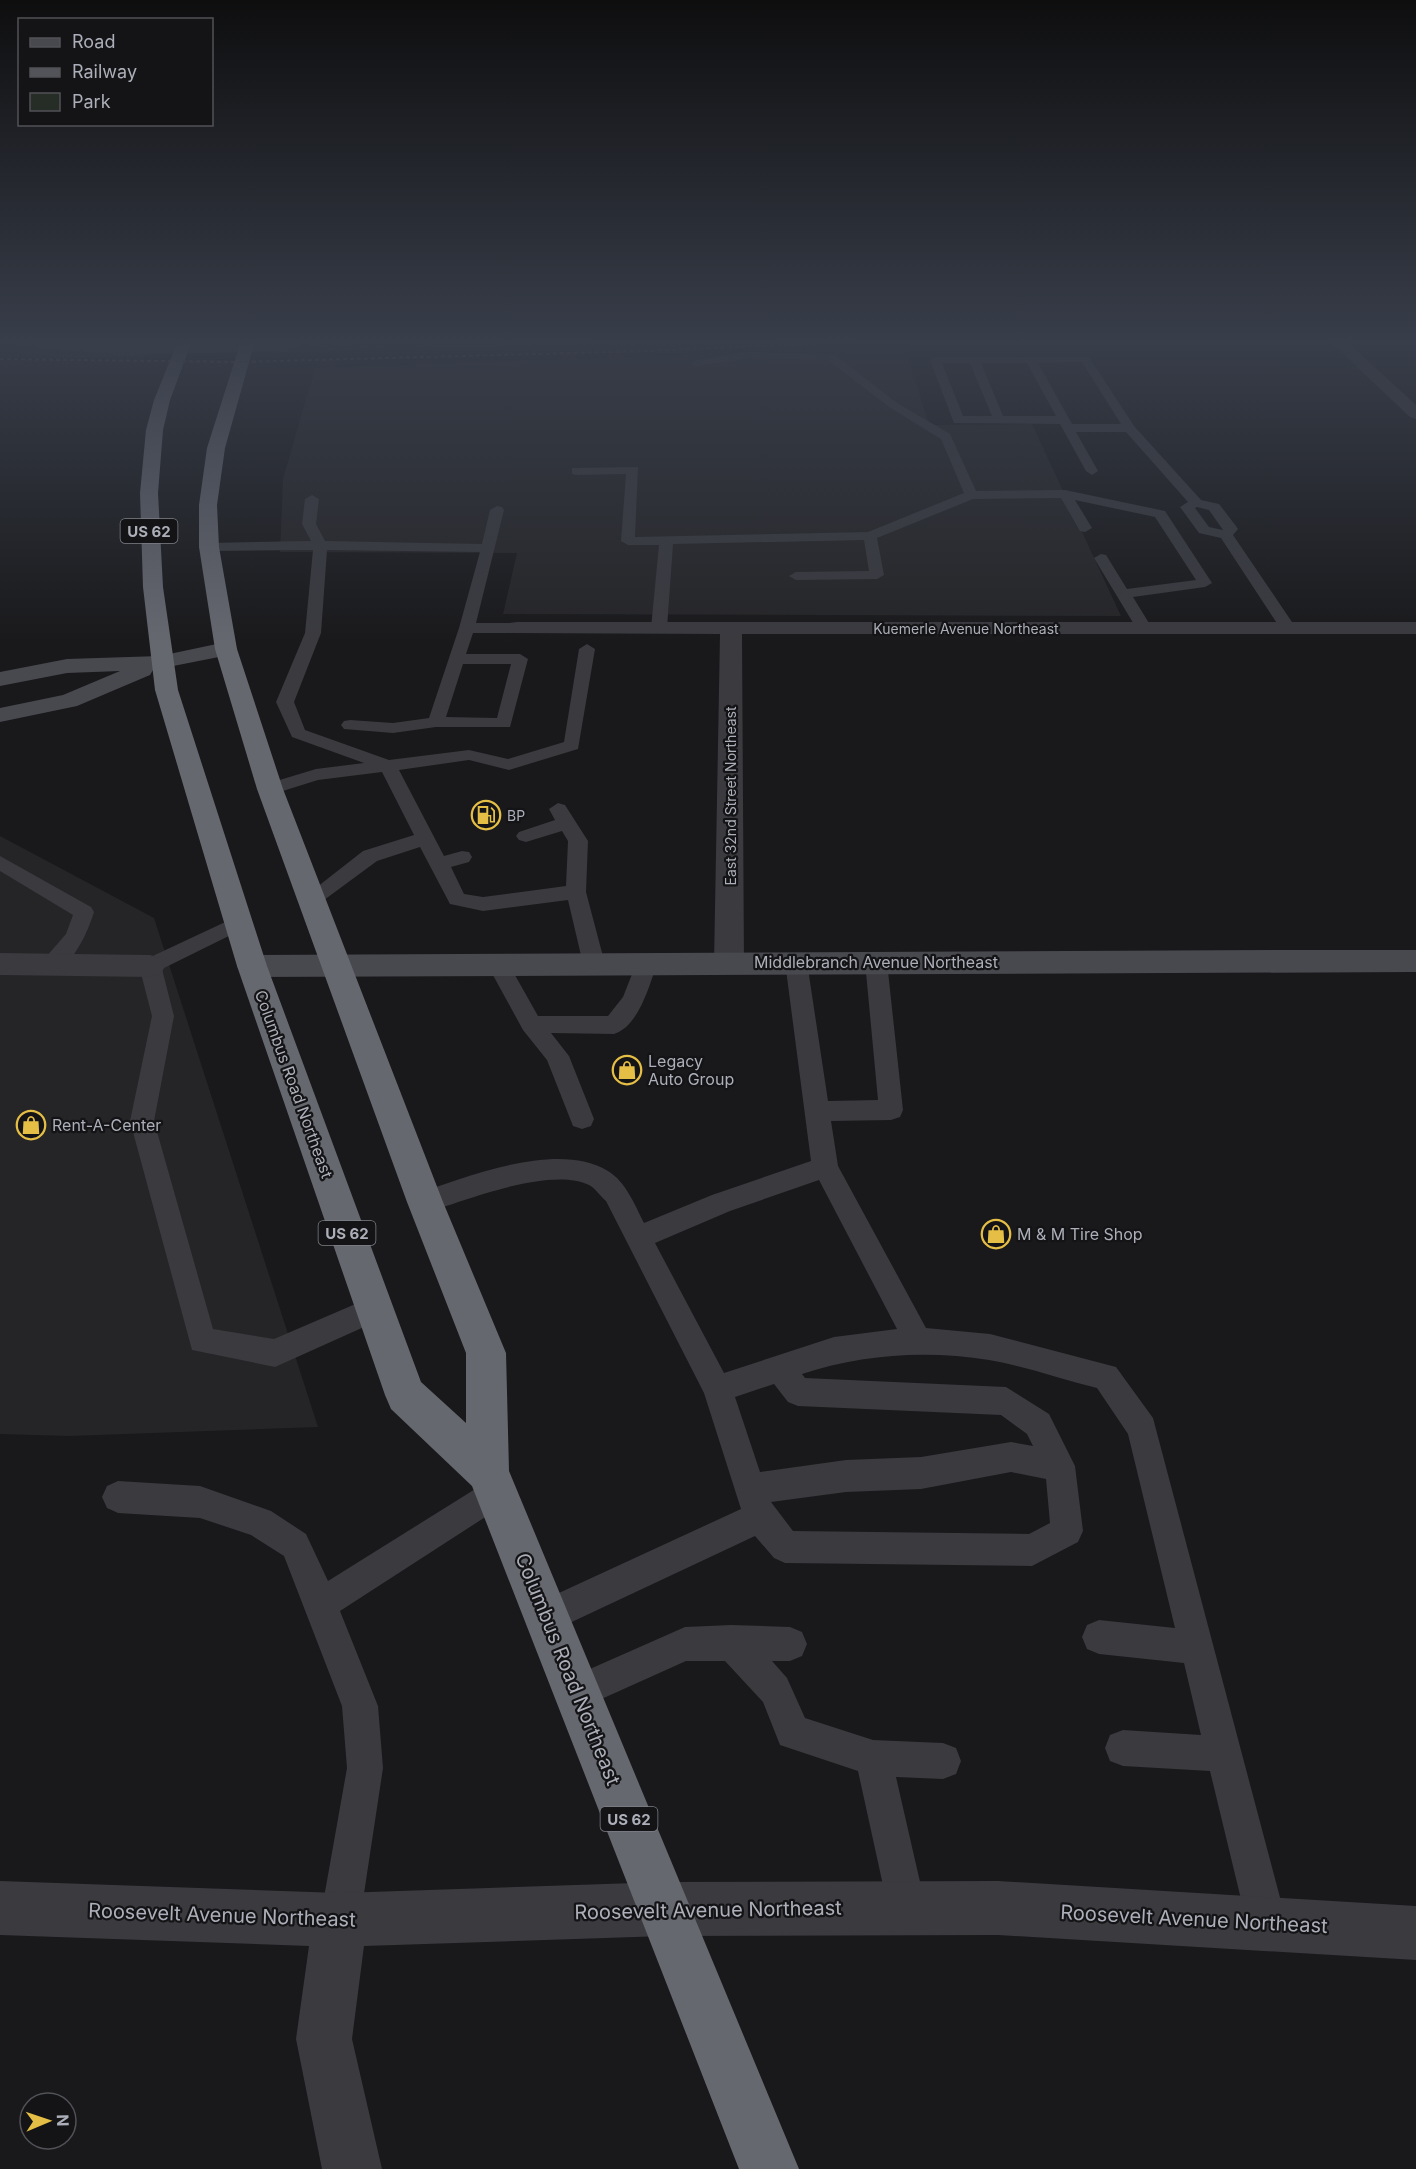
<svg xmlns="http://www.w3.org/2000/svg" width="1416" height="2169" viewBox="0 0 1416 2169" font-family="Inter,sans-serif">
<rect width="100%" height="100%" fill="#19191b"/>
<g fill="#252527">
<path d="M 905,347 L 929,425 L 1032,424 L 1121,616 L 503,614 L 517,553 L 280,552 L 283,479 L 315,368 Z"/>
<path d="M 0,836 L 154,918 L 318,1427 L 70,1436 L 0,1434 Z"/>
</g>
<g fill="#252d26">
<path d="M 0,341 L 156,341 L 143,359 L 0,357 Z"/>
<path d="M 281,341 L 673,341 L 276,353 Z"/>
</g>
<g fill="none" stroke-linecap="round" stroke-linejoin="round">
<path fill="#2f363e" fill-rule="evenodd" d="M 31,341 L 303,341 L 298,348 L 286,351 L 120,355 L 36,348 Z"/>
<g stroke="#404146" stroke-width="1.5" stroke-dasharray="1.5 2" stroke-linecap="butt">
<path d="M 0,350 L 70,356 L 149,355"/>
<path d="M 276,352 C 400,345 523,345 647,341"/>
</g>
<g fill="#3a3a3f" fill-rule="evenodd">
<path d="M 749,352 L 835,355 L 897,403 L 950,434 L 976,491 L 1065,490 L 1165,511 L 1212,583 L 1205,587 L 1133,597 L 1152,628 L 1144,633 L 1138,631 L 1094,558 L 1101,554 L 1106,555 L 1127,589 L 1196,580 L 1155,517 L 1075,500 L 1092,528 L 1085,532 L 1080,531 L 1061,498 L 973,499 L 877,538 L 884,575 L 877,579 L 796,580 L 789,576 L 796,572 L 869,571 L 864,540 L 673,544 L 667,628 L 659,633 L 653,631 L 651,628 L 659,545 L 628,545 L 621,541 L 626,474 L 577,475 L 572,474 L 572,468 L 638,467 L 635,537 L 868,532 L 964,493 L 941,439 L 889,407 L 828,360 L 749,358 L 696,366 L 691,363 L 696,360 Z"/>
<path d="M 935,357 L 1089,357 L 1134,426 L 1201,500 L 1219,504 L 1236,526 L 1238,529 L 1233,535 L 1296,628 L 1294,631 L 1282,631 L 1221,538 L 1199,533 L 1180,507 L 1188,502 L 1126,432 L 1076,432 L 1098,471 L 1092,475 L 1086,471 L 1060,424 L 954,423 L 930,360 ZM 1082,362 L 1121,424 L 1072,424 L 1038,363 ZM 942,363 L 970,363 L 992,416 L 963,416 ZM 981,363 L 1027,363 L 1056,416 L 1003,416 ZM 1197,507 L 1209,510 L 1223,530 L 1209,527 L 1195,508 Z"/>
<path d="M 312,495 L 319,499 L 316,524 L 325,541 L 482,544 L 490,510 L 497,506 L 502,507 L 504,510 L 476,623 L 517,623 L 525,628 L 517,633 L 473,633 L 466,654 L 520,654 L 528,659 L 510,727 L 436,727 L 393,733 L 344,729 L 341,725 L 344,721 L 350,720 L 393,723 L 429,718 L 459,628 L 480,552 L 327,550 L 321,633 L 294,702 L 305,730 L 389,760 L 469,750 L 508,759 L 564,742 L 579,649 L 587,644 L 595,649 L 578,749 L 509,770 L 469,760 L 399,770 L 444,856 L 462,851 L 469,852 L 472,857 L 469,862 L 451,867 L 464,894 L 483,897 L 566,886 L 568,841 L 562,831 L 526,842 L 519,840 L 516,836 L 519,832 L 555,820 L 549,809 L 558,803 L 565,805 L 588,841 L 586,892 L 605,964 L 602,969 L 594,972 L 586,969 L 583,964 L 568,900 L 483,911 L 450,904 L 420,847 L 377,861 L 320,903 L 306,903 L 303,898 L 363,851 L 414,835 L 382,772 L 318,780 L 270,795 L 261,789 L 263,785 L 316,769 L 364,763 L 292,737 L 276,702 L 305,633 L 313,550 L 209,551 L 202,547 L 209,543 L 311,541 L 302,524 L 305,499 ZM 463,664 L 511,664 L 497,718 L 446,717 Z"/>
<path d="M 0,856 L 91,907 L 94,912 C 88,932 69,978 42,970 L 39,965 L 66,934 L 73,915 L 0,871 Z"/>
<path d="M 238,916 L 245,918 L 249,923 L 245,928 L 162,969 L 174,1016 L 154,1121 L 213,1329 L 274,1339 L 374,1296 L 384,1300 L 388,1309 L 384,1318 L 275,1367 L 192,1350 L 130,1121 L 152,1016 L 139,966 L 142,961 Z"/>
<path d="M 796,954 L 804,957 L 807,962 L 828,1101 L 878,1100 L 865,962 L 868,957 L 876,954 L 884,957 L 887,962 L 903,1110 L 900,1117 L 891,1120 L 831,1121 L 838,1166 L 926,1328 L 990,1334 L 1116,1367 L 1153,1418 L 1287,1924 L 1281,1938 L 1267,1944 L 1253,1938 L 1247,1924 L 1210,1771 L 1123,1766 L 1110,1761 L 1105,1748 L 1110,1735 L 1123,1730 L 1201,1735 L 1184,1663 L 1099,1654 L 1087,1649 L 1082,1637 L 1087,1625 L 1099,1620 L 1175,1628 L 1128,1434 L 1097,1388 C 1061,1379 1025,1366 989,1360 C 927,1350 862,1354 802,1374 L 805,1378 L 1006,1387 L 1049,1414 L 1075,1466 L 1083,1531 L 1078,1542 L 1032,1566 L 785,1563 L 774,1558 L 755,1536 L 559,1628 L 547,1633 L 535,1628 L 530,1616 L 535,1604 L 741,1509 L 704,1393 L 606,1201 C 600,1196 595,1188 589,1185 C 550,1166 464,1201 425,1213 L 416,1210 L 412,1202 L 416,1194 C 466,1177 558,1140 608,1171 C 626,1182 635,1205 644,1223 L 712,1195 L 811,1161 L 785,962 L 788,957 ZM 819,1180 L 897,1329 L 834,1337 L 724,1373 L 655,1243 L 730,1211 ZM 774,1384 L 788,1402 L 798,1406 L 1001,1415 L 1027,1434 L 1033,1446 L 1011,1442 L 921,1457 L 846,1460 L 760,1472 L 735,1397 ZM 1011,1472 L 1046,1479 L 1050,1523 L 1029,1534 L 793,1531 L 771,1502 L 846,1492 L 921,1489 Z"/>
<path d="M 646,956 L 654,959 L 657,964 C 649,986 639,1026 614,1034 L 551,1033 L 569,1056 L 594,1119 L 591,1126 L 582,1129 L 573,1126 L 547,1060 L 523,1030 L 488,966 L 491,961 L 499,958 L 507,961 L 538,1016 L 608,1016 L 623,997 L 638,959 Z"/>
<path d="M 496,1476 L 507,1481 L 512,1492 L 507,1503 L 340,1611 L 378,1706 L 383,1768 L 360,1920 L 354,1934 L 340,1940 L 326,1934 L 320,1920 L 347,1768 L 342,1706 L 284,1556 L 251,1535 L 200,1518 L 118,1513 L 107,1508 L 102,1497 L 107,1486 L 118,1481 L 200,1486 L 271,1511 L 306,1534 L 328,1581 Z"/>
<path d="M 731,1625 L 790,1627 L 802,1632 L 807,1644 L 802,1656 L 790,1661 L 772,1661 L 787,1678 L 805,1718 L 873,1740 L 943,1743 L 956,1748 L 961,1761 L 956,1774 L 943,1779 L 896,1777 L 926,1908 L 921,1922 L 907,1927 L 893,1922 L 888,1908 L 858,1771 L 780,1745 L 763,1702 L 725,1661 L 686,1661 L 577,1710 L 565,1704 L 559,1692 L 565,1680 L 685,1627 Z"/>
</g>
<g fill="#3a3a3f" fill-rule="evenodd">
<path d="M 1334,341 L 1346,341 L 1416,405 L 1416,419 L 1410,417 L 1335,346 Z"/>
<path d="M 517,622 L 1416,622 L 1416,634 L 742,634 L 744,963 L 740,970 L 729,974 L 718,970 L 714,963 L 720,634 L 509,633 L 506,628 L 509,623 Z"/>
<path d="M 0,953 L 150,955 L 161,958 L 165,966 L 161,974 L 150,977 L 0,975 Z"/>
<path d="M 0,1881 L 340,1893 L 665,1882 L 998,1881 L 1416,1906 L 1416,1960 L 998,1935 L 665,1936 L 364,1946 L 352,2039 L 382,2169 L 322,2169 L 296,2039 L 309,1946 L 0,1935 Z"/>
</g>
<g fill="#48494f" fill-rule="evenodd">
<path d="M 226,642 L 234,644 L 237,649 L 234,654 L 153,670 L 150,675 L 77,706 L 0,722 L 0,708 L 63,695 L 120,671 L 67,673 L 0,686 L 0,672 L 67,659 L 160,656 Z"/>
<path d="M 1270,950 L 1416,950 L 1416,972 L 252,977 L 241,974 L 237,966 L 241,958 L 252,955 Z"/>
</g>
<path fill="#666870" fill-rule="evenodd" d="M 178,341 L 192,341 L 170,400 L 163,430 L 158,493 L 163,587 L 178,690 L 267,966 L 421,1382 L 466,1423 L 466,1353 L 407,1202 L 257,789 L 215,649 L 199,547 L 199,505 L 207,448 L 241,341 L 255,341 L 225,448 L 217,505 L 219,547 L 237,649 L 283,789 L 443,1202 L 506,1353 L 509,1471 L 799,2169 L 739,2169 L 472,1486 L 391,1409 L 385,1395 L 237,966 L 155,690 L 143,587 L 140,493 L 146,430 L 154,400 Z"/>
<path stroke="#53545a" stroke-width="2" stroke-dasharray="4 3" stroke-linecap="butt" d="M 0,359 L 240,362 L 647,351 L 870,341"/>
</g>
<linearGradient id="sky" x2="0" y2="1"><stop stop-color="#0e0e0f"/><stop offset="0.53" stop-color="#383e4a"/><stop offset="1" stop-color="#383e4a" stop-opacity="0"/></linearGradient>
<rect width="1416" height="644" fill="url(#sky)"/>
<defs>
<g id="fuel-ring" transform="scale(1.5)"><circle r="9.5" fill="#141416" stroke="#e5be46" stroke-width="1.5"/><path d="M-5.5-6h7V0h2V4h1.3V-2.5L3-4.5l.8-.8L6-3V5H2.5V1h-1V6h-7ZM-4.2-4.7v3.2H.2V-4.7Z" fill="#e5be46"/></g>
<g id="shop-ring" transform="scale(1.5)"><circle r="9.5" fill="#141416" stroke="#e5be46" stroke-width="1.5"/><path d="M-5-2.5h2.3a2.7 3.5 0 0 1 5.4 0H5L5.5 6h-11ZM-1.5-2.5h3a1.5 2.3 0 0 0-3 0Z" fill="#e5be46"/></g>
</defs>
<g fill-rule="evenodd">
<use href="#fuel-ring" x="486" y="815"/>
<use href="#shop-ring" x="627" y="1070"/>
<use href="#shop-ring" x="31" y="1125"/>
<use href="#shop-ring" x="996" y="1234"/>
</g>
<g text-anchor="middle" dominant-baseline="central" stroke-width="4.5" stroke-linejoin="round" paint-order="stroke">
<g font-size="14" fill="#acafb9" stroke="#141416">
<text x="966" y="628">Kuemerle Avenue Northeast</text>
<text transform="translate(730 796) rotate(-90)">East 32nd Street Northeast</text>
</g>
<g font-size="14" fill="#acafb9" stroke="#141416" text-anchor="start">
<text x="507" y="815">BP</text>
</g>
<g fill="#141416" stroke="#7e8088" stroke-width="1.5">
<rect x="120.5" y="519" width="57" height="24" rx="4.5"/>
<rect x="318.5" y="1221" width="57" height="24" rx="4.5"/>
<rect x="600.5" y="1807" width="57" height="24" rx="4.5"/>
</g>
<g font-size="15" font-weight="bold" fill="#acafb9">
<text x="149" y="531">US 62</text>
<text x="347" y="1233">US 62</text>
<text x="629" y="1819">US 62</text>
</g>
<g font-size="16" fill="#acafb9" stroke="#141416">
<text x="876" y="962">Middlebranch Avenue Northeast</text>
<text transform="translate(294 1084) rotate(70)">Columbus Road Northeast</text>
</g>
<g font-size="16" fill="#acafb9" stroke="#141416" text-anchor="start">
<text x="648" y="1061">Legacy<tspan x="648" dy="18">Auto Group</tspan></text>
<text x="52" y="1125">Rent-A-Center</text>
<text x="1017" y="1234">M &amp; M Tire Shop</text>
</g>
<g font-size="20" fill="#acafb9" stroke="#141416">
<text transform="translate(568 1669) rotate(68)">Columbus Road Northeast</text>
<text transform="translate(708 1910) rotate(-1)">Roosevelt Avenue Northeast</text>
<text transform="translate(222 1915) rotate(2)">Roosevelt Avenue Northeast</text>
<text transform="translate(1194 1919) rotate(3)">Roosevelt Avenue Northeast</text>
</g>
</g>
<rect x="18" y="18" width="195" height="108" fill="#141416" stroke="#515257" stroke-width="1.5"/>
<rect x="30" y="38" width="30" height="9" fill="#48494f" stroke="#515257" stroke-width="1.5"/>
<text x="72" y="48" font-size="18" fill="#acafb9">Road</text>
<rect x="30" y="68" width="30" height="9" fill="#53545a" stroke="#515257" stroke-width="1.5"/>
<text x="72" y="78" font-size="18" fill="#acafb9">Railway</text>
<rect x="30" y="93" width="30" height="18" fill="#252d26" stroke="#515257" stroke-width="1.5"/>
<text x="72" y="108" font-size="18" fill="#acafb9">Park</text>
<g transform="translate(48 2121) rotate(88)"><circle r="28" fill="#141416" stroke="#515257" stroke-width="1.5"/>
<path d="M0-4.5L10 22L0 15L-10 22Z" fill="#e5be46"/>
<text y="-9" font-size="16" font-weight="bold" text-anchor="middle" fill="#acafb9">N</text>
</g>
</svg>
